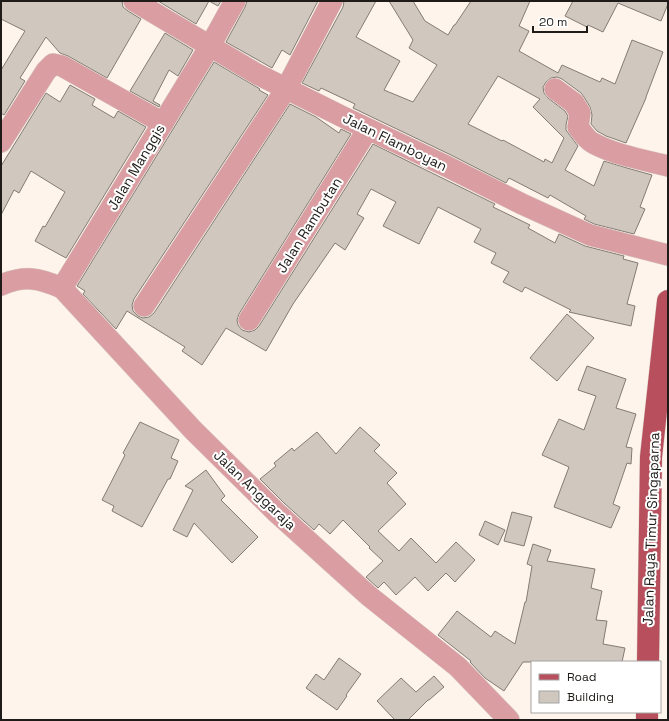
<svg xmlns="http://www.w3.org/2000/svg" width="669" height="721" viewBox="0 0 669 721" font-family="'Space Grotesk',sans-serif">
<rect width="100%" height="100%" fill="#fef4ec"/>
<g fill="#d0c7bf" stroke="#847b74" fill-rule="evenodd">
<path d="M 1,1 L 122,1 L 123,7 L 128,11 L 141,19 L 107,78 L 68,56 L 60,53 L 46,37 L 20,78 L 25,81 L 4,115 L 1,113 L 1,70 L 25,31 L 1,19 Z"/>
<path d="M 158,1 L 221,1 L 218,6 L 209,1 L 196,24 Z"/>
<path d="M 247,1 L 318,1 L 290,55 L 282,50 L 272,68 L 226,42 L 245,7 Z"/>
<path d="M 344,1 L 376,1 L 356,37 L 400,61 L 384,90 L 413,102 L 437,65 L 409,48 L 413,40 L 389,1 L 413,1 L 425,21 L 448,35 L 454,25 L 455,25 L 471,1 L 530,1 L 519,26 L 529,31 L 519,51 L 558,73 L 562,65 L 600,82 L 602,78 L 615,84 L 632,40 L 663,52 L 646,97 L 646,98 L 626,143 L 606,136 L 597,131 L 591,124 L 592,115 L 590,107 L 584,97 L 581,93 L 562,79 L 557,77 L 551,78 L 546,82 L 543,87 L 544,93 L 548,98 L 565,111 L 568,116 L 566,125 L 566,130 L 578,146 L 565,170 L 594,186 L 604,161 L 627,168 L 652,175 L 640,207 L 645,209 L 634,234 L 594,224 L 584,219 L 586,216 L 550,195 L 548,198 L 509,178 L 506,183 L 451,155 L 353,108 L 355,104 L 321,88 L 319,91 L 302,83 L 343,7 ZM 498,76 L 540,99 L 533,107 L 564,138 L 552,163 L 545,159 L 544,162 L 503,140 L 502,141 L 468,124 Z"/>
<path d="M 573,1 L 668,1 L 668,4 L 661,21 L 618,3 L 603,32 L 588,25 L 587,27 L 565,16 Z"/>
<path d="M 165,33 L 193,50 L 178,76 L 169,70 L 153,101 L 160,105 L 159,107 L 130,91 Z"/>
<path d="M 214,62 L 260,89 L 259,90 L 268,95 L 134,299 L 132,305 L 133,311 L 138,316 L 143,318 L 149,317 L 154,313 L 290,104 L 316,117 L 339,133 L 341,129 L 351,134 L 239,314 L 237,320 L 238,325 L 242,330 L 249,332 L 255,330 L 259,326 L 373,144 L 495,204 L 493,207 L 530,225 L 528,228 L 555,243 L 559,234 L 585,246 L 624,256 L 623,259 L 638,263 L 627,304 L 635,306 L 631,326 L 569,312 L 571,310 L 525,287 L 522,292 L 503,282 L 509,272 L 491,263 L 496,253 L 474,242 L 481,229 L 438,207 L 419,244 L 383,226 L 396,202 L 371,189 L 357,214 L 364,218 L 345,250 L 335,243 L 293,304 L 266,351 L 226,328 L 202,365 L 182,351 L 185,347 L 127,311 L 116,329 L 83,294 L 85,291 L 77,286 Z"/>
<path d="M 70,85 L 95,99 L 92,105 L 114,118 L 118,111 L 146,127 L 66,258 L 35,241 L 43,226 L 45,227 L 65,192 L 31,171 L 19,193 L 14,190 L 1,215 L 1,166 L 46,93 L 60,102 Z"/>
<path d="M 567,314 L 594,338 L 557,381 L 530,358 Z"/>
<path d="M 587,366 L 626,379 L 616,408 L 636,414 L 626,447 L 632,448 L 631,464 L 627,463 L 613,504 L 620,507 L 611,528 L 554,507 L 569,467 L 542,455 L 559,419 L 584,430 L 596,396 L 578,390 Z"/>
<path d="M 140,422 L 179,440 L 171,458 L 178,461 L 170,479 L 168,479 L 142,527 L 112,511 L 114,506 L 102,500 L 125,455 L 123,453 Z"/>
<path d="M 360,427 L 380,445 L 374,451 L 397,473 L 387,483 L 406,504 L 378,531 L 399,551 L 411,538 L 436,563 L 456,542 L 475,560 L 455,582 L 446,573 L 428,591 L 415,577 L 396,595 L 384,582 L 378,588 L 366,577 L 383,561 L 369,548 L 370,547 L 343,520 L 330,534 L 319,524 L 314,530 L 284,503 L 260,479 L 276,466 L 274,463 L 292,448 L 294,451 L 317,432 L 336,454 Z"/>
<path d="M 206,470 L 225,496 L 221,500 L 258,537 L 232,563 L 194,523 L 187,537 L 173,530 L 193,490 L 185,486 Z"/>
<path d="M 512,512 L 532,517 L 524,546 L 504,541 Z"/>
<path d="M 485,521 L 505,530 L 498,545 L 479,535 Z"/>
<path d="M 533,544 L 551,550 L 547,561 L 595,569 L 591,588 L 602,591 L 596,620 L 607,621 L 603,644 L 625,648 L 622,662 L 523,662 L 504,691 L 485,678 L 470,662 L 471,661 L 438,635 L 457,611 L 491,637 L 495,631 L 515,644 L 525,602 L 526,602 L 532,566 L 527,564 Z"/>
<path d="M 339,658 L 361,674 L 346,695 L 347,696 L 337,710 L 306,688 L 316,674 L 324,680 Z"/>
<path d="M 434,676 L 444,687 L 429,700 L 428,700 L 408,720 L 395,720 L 377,701 L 401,678 L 416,692 Z"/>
</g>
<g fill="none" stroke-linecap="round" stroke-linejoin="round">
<g stroke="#dad1ca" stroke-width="22">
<g id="minor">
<path d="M 134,1 L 257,74 L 341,116 L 446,166 L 522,204 L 590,235 L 668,255"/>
<path d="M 555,89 L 574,103 L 580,113 L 578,127 C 582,132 587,140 593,143 C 615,155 644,160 668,166"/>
<path d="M 1,142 L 46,71 L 53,64 L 62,66 L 163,123"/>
<path d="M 1,285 C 25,275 39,278 62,288 L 193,430 L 276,512 L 369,596 L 458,667 L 509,720"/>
<path d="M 62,288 L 210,46 L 235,1"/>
<path d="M 144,306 L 286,89 L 332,1"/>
<path d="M 249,320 L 368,129"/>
</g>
</g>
<g stroke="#dad1ca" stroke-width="23">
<g id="primary">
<path d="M 648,662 L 651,457 L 668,301"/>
<path d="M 647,720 L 647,712"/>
</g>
</g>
<use href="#minor" stroke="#da9ea2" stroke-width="21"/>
<use href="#primary" stroke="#b84f5c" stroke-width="22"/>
</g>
<g text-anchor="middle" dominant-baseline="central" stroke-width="4" stroke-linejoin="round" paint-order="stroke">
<g font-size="14" fill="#1e1b18" stroke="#fff">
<text transform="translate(395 142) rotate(26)">Jalan Flamboyan</text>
<text transform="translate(136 167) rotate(-59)">Jalan Manggis</text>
<text transform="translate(309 225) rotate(-58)">Jalan Rambutan</text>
<text transform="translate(255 490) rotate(44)">Jalan Anggaraja</text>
<text transform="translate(651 529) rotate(-88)">Jalan Raya Timur Singaparna</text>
</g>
</g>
<rect width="669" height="721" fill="none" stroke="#1e1b18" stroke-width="4"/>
<rect x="531" y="661" width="130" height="52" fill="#ffffff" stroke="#a5a4a3"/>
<rect x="539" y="674" width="20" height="6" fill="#b84f5c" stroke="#a5a4a3"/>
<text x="567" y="681" font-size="12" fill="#1e1b18">Road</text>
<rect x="539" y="691" width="20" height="12" fill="#d0c7bf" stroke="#a5a4a3"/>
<text x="567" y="701" font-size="12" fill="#1e1b18">Building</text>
<path d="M533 26v6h54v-6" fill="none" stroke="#1e1b18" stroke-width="2"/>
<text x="539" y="26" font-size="12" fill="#1e1b18" stroke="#ffffff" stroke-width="3" paint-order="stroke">20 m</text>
</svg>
